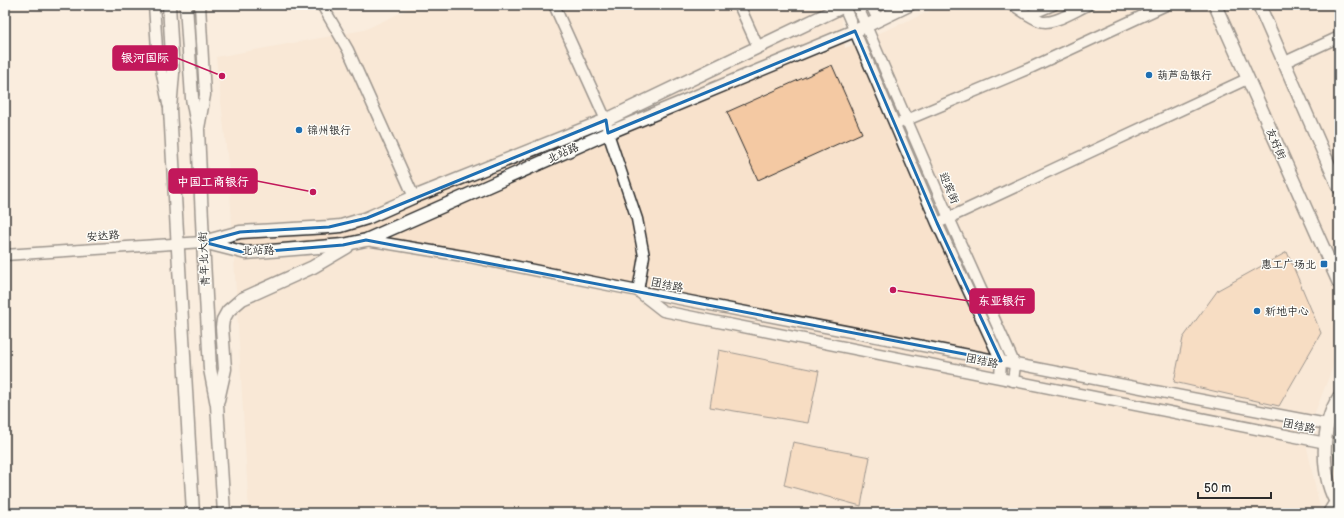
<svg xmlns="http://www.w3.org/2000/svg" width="1344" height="518" viewBox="0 0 1344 518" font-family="'Balsamiq Sans','LXGW WenKai TC',sans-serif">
<defs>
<pattern id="park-dots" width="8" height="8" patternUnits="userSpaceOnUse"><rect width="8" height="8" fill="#9ee6b3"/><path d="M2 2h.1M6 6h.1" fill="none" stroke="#88c59a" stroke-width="1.8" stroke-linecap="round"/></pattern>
</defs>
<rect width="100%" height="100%" fill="#faedde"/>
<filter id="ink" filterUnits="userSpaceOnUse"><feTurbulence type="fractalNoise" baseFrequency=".025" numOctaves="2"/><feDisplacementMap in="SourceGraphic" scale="8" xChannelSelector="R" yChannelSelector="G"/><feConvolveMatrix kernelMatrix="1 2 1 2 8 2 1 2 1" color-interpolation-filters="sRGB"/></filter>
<g filter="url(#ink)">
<path fill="#f8e2cc" d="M 417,5 L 840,5 L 845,48 L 944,5 L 1339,5 L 1339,351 L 1305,438 L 1321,513 L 249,513 L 229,173 L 216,57 L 364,30 Z"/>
<path fill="url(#park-dots)" stroke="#64886f" d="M 1339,418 L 1339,481 C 1334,460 1331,439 1339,418 Z"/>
<g fill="#f4c9a3" stroke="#2b2b2b">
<path d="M 832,65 L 862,133 L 758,180 L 727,112 Z"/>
<path d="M 1287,252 L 1321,333 L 1279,406 L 1174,382 L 1183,338 L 1218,290 Z"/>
<path d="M 719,350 L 819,371 L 808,423 L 710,407 Z"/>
<path d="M 793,442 L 870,457 L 861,506 L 784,485 Z"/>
</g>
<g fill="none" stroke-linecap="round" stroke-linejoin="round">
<g stroke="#2b2b2b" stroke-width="13">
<g id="minor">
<path d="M 154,5 L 157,49 L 168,104"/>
<path d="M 322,5 L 348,50 L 414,197"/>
<path d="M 554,5 L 606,120 L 608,133 L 637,219 L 644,256 L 638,291"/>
<path d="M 739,5 L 758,47"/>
<path d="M 857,5 L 949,218 L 1015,365 L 1013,381"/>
<path d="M 871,5 L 878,20"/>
<path d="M 1013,5 C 1021,10 1031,18 1040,21 C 1052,26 1076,10 1088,5"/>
<path d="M 844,6 L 937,223 L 1001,361 L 1000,377"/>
<path d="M 1029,15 L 1053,5"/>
<path d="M 1285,62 L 1339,37"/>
<path d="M 902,122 L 1030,68 L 1166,5"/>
<path d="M 199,128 L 205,95 L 200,5"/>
<path d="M 942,221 L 1247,79"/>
<path d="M 366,240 L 469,257 L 638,291 L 1327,424"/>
<path d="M 5,255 L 203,242"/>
<path d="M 640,293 L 663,311 L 1326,443"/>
</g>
</g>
<g stroke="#2b2b2b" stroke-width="15">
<g id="major">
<path d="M 169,5 L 173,73 L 170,109 L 193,513"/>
<path d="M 186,5 L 192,98 L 198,130 L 203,242 L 210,369 L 217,405 L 224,513"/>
<path d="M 1215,5 L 1339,283"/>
<path d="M 1259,5 L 1339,188"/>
<path d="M 203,242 L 246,253 L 343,245 L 366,240 L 608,133 L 866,26 L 909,5"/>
<path d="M 203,242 L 240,232 L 329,227 L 341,226 L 367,218 L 414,197 L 606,120 L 846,5"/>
<path d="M 1339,397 C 1320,426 1320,478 1339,507"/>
<path d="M 218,400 L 225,369 L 222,327 L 223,320 L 228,311 L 242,299 L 313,267 L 347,247"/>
<path d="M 1329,513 L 1336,502"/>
</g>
</g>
<use href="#minor" stroke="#fdfcf7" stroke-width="10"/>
<use href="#major" stroke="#fdfcf7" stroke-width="12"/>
</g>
</g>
<path d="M0 0H1344V518H0ZM 855,31 L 937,223 L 1001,361 L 366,240 L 343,245 L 246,253 L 203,242 L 240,232 L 329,227 L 367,218 L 606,120 L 608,133 Z" fill="#faedde" fill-opacity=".55" fill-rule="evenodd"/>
<path fill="none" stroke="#1f6fb2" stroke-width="3" stroke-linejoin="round" d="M 855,31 L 937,223 L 1001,361 L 366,240 L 343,245 L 246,253 L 203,242 L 240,232 L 329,227 L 367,218 L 606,120 L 608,133 Z"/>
<g fill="#1f6fb2" stroke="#fdfcf7" stroke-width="1.5">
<circle cx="1149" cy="75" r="4"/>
<circle cx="299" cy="130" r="4"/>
<rect x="1320" y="260" width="8" height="8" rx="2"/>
<circle cx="1257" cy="311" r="4"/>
</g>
<g text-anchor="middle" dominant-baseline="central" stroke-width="3" stroke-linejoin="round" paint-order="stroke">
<g font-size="11" fill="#2b2b2b" stroke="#fdfcf7" text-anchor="start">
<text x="1157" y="75">葫芦岛银行</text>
<text x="307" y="130">锦州银行</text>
<text x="1316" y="264" text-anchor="end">惠工广场北</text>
<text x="1265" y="311">新地中心</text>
</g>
<g font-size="11" fill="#2b2b2b" stroke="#fdfcf7">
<text transform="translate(1276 144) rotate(66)">友好街</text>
<text transform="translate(563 153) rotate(-24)">北站路</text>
<text transform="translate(949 188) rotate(67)">迎宾街</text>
<text transform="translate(103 236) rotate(-4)">安达路</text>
<text x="258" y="250">北站路</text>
<text transform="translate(204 259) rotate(-93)">青年北大街</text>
<text transform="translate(667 285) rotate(11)">团结路</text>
<text transform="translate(982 361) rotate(11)">团结路</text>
<text transform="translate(1299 426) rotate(11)">团结路</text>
</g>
</g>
<path fill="none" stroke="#c2185b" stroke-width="1.5" d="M222 76L177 58M313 192L257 181M893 290L970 301"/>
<g fill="#c2185b" stroke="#fdfcf7" stroke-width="1.5">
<circle cx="222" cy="76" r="4"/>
<circle cx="313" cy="192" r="4"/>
<circle cx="893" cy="290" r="4"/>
</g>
<g fill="#c2185b" stroke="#c2185b" stroke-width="1.5">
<rect x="113" y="46" width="64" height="24" rx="4"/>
<rect x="169" y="169" width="88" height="24" rx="4"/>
<rect x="970" y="289" width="64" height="24" rx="4"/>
</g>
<g font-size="12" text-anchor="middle" font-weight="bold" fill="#fff">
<text x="145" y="62">银河国际</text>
<text x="213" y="186">中国工商银行</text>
<text x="1002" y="305">东亚银行</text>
</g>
<rect width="1344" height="518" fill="none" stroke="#fdfcf7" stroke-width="20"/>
<rect x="10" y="10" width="1324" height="498" fill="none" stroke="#2b2b2b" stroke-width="1.5" filter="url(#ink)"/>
<path d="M1198 492v6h73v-6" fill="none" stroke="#2b2b2b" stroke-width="2"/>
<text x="1204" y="492" font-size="12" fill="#2b2b2b" stroke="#fdfcf7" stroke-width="3" paint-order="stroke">50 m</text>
</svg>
